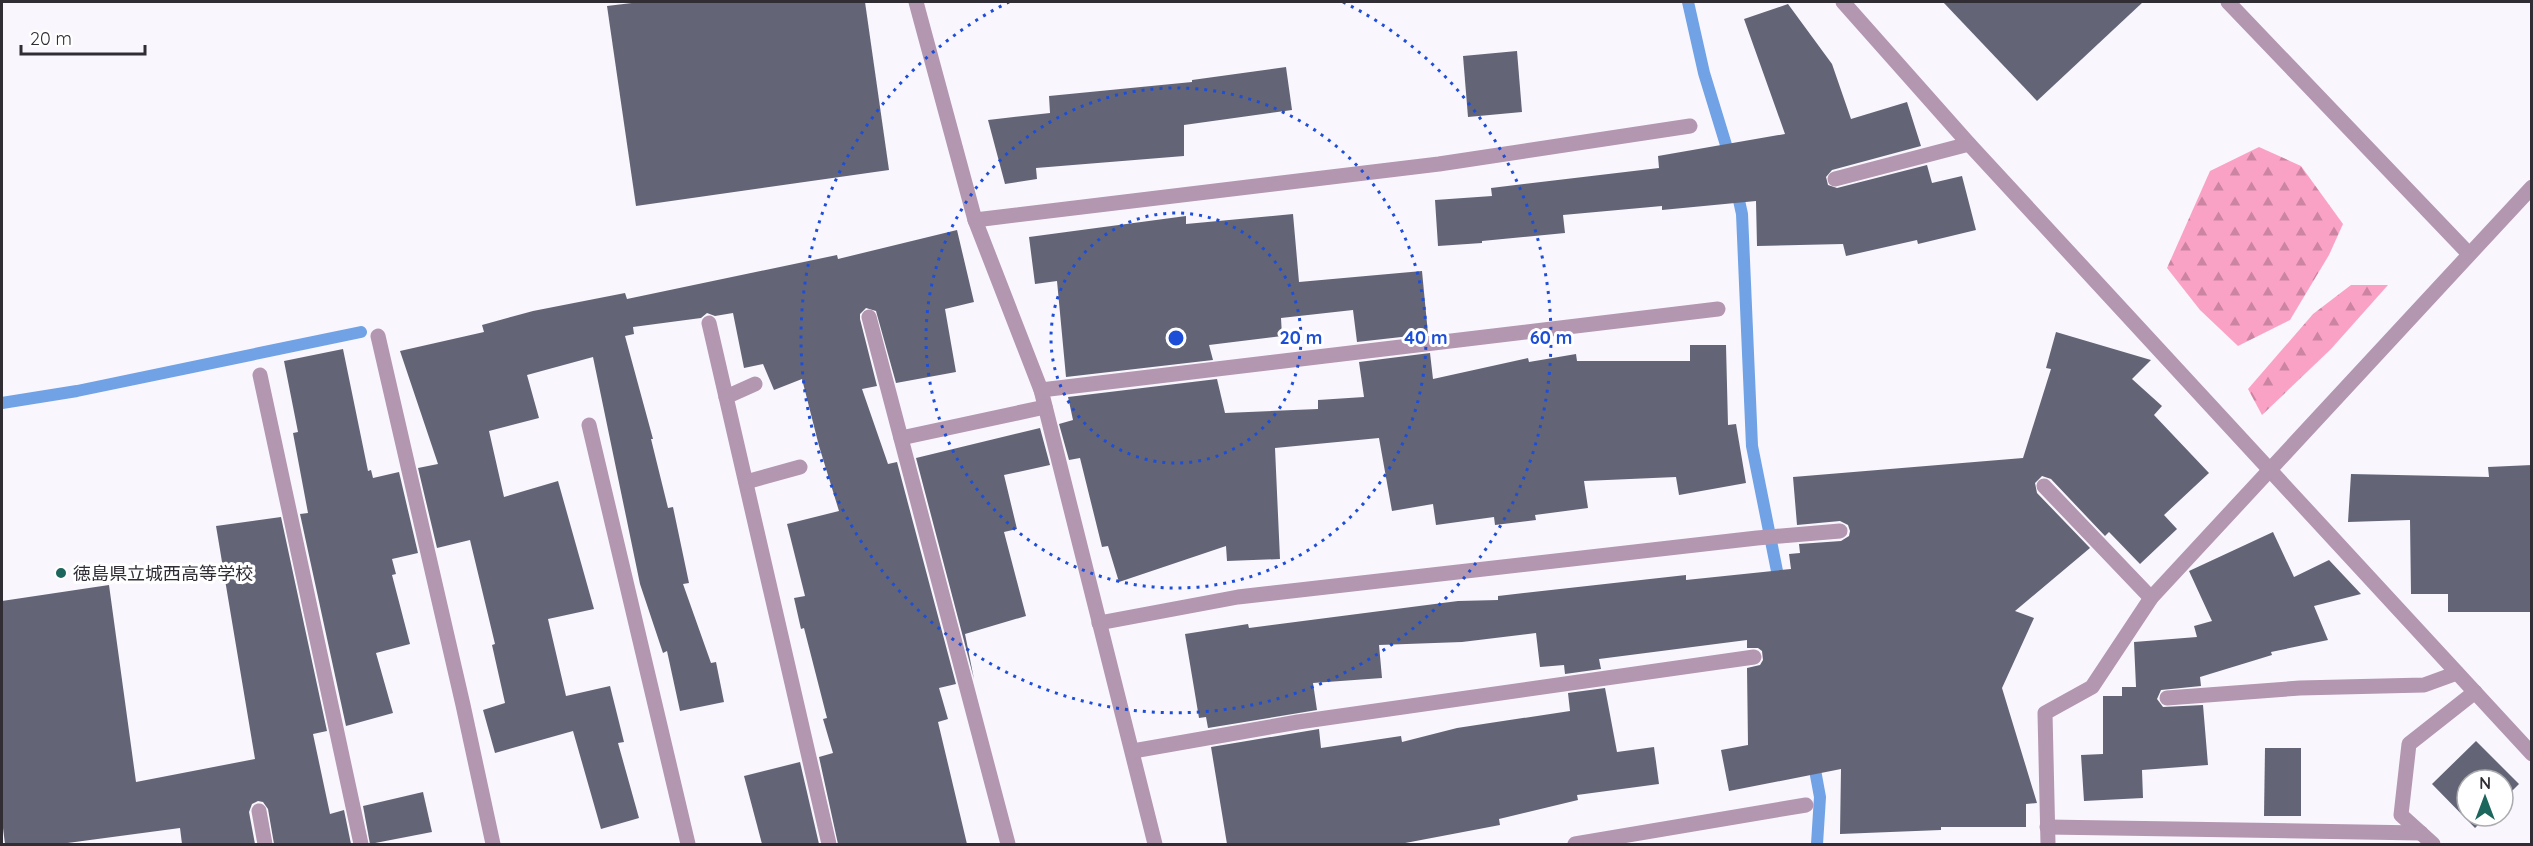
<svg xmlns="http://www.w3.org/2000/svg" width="2533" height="846" viewBox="0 0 2533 846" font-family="Quicksand,'Noto Sans JP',sans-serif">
<defs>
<pattern id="forest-firs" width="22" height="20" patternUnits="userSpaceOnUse" patternTransform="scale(1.5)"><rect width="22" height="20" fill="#faa2c6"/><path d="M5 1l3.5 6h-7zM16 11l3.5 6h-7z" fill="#cb84a2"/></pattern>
</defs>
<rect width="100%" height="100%" fill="#f9f6fe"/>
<g fill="url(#forest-firs)">
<path d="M 2259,147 L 2301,166 L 2343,224 L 2329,255 L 2290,320 L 2238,346 L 2200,310 L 2167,268 L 2210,171 Z"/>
<path d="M 2351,285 L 2388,285 L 2331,349 L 2262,415 L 2248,389 L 2313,314 Z"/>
</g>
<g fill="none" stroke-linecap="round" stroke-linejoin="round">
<g stroke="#70a2e5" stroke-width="12">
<path d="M 1688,2 L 1704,73 L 1730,158"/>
<path d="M 1736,187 L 1742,214 L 1752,446 L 1780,586"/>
<path d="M 2,403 L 77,391 L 361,332"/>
<path d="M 1813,759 L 1820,797 L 1817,844"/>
</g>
</g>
<g fill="#636577">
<path d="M 640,2 L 865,2 L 889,170 L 636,206 L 607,6 Z"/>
<path d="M 1943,2 L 2143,2 L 2037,101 Z"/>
<path d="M 1788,4 L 1832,64 L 1851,119 L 1907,102 L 1921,146 L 1832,170 L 1826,177 L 1828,185 L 1837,188 L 1927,165 L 1932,183 L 1962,176 L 1976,230 L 1918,244 L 1917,240 L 1846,256 L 1843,244 L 1757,246 L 1756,201 L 1662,210 L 1662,206 L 1563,215 L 1565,233 L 1482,241 L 1482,243 L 1438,246 L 1435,200 L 1492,196 L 1491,188 L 1659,168 L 1658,156 L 1785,134 L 1744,19 Z"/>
<path d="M 1517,51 L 1522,112 L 1468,117 L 1463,56 Z"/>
<path d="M 1286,67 L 1292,110 L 1184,125 L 1184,156 L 1036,168 L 1037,179 L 1005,184 L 988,120 L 1050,113 L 1049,96 L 1192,82 L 1192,80 Z"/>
<path d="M 1293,214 L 1299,282 L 1422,271 L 1428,334 L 1357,342 L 1353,310 L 1281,318 L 1282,336 L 1209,345 L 1213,360 L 1066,377 L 1057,281 L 1035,284 L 1029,237 L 1186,216 L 1186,224 Z"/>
<path d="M 957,230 L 974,302 L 945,309 L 956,372 L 896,383 L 876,311 L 866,308 L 860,314 L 860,319 L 877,386 L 862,389 L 888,464 L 897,462 L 956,684 L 939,688 L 948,719 L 938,722 L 967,844 L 838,844 L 819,757 L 833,753 L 823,719 L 827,718 L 804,628 L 801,629 L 794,598 L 805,596 L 787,524 L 839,511 L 819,446 L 802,379 L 774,390 L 763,364 L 744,368 L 733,313 L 715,316 L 707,313 L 701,318 L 633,327 L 634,334 L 625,336 L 653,439 L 651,439 L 668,508 L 673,507 L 689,583 L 683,584 L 711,663 L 716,662 L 724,702 L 680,711 L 667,651 L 663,653 L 640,584 L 593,357 L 527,375 L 539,418 L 489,431 L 504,497 L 558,481 L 594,609 L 548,619 L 566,696 L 610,686 L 624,742 L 618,743 L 639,818 L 601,829 L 573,731 L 495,753 L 483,710 L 505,703 L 492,645 L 495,644 L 470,540 L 437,548 L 418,468 L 438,464 L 400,351 L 484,332 L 482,325 L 533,311 L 625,293 L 627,299 L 837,255 L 838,259 Z"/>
<path d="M 2056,332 L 2151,360 L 2132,379 L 2162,406 L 2154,415 L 2209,473 L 2164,515 L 2177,529 L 2140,564 L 2109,532 L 2105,536 L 2051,479 L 2042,476 L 2035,483 L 2037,493 L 2090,548 L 2015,611 L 2034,618 L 2002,688 L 2037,803 L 2026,804 L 2026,827 L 1941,827 L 1941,830 L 1840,834 L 1841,769 L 1729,791 L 1721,750 L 1748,745 L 1747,668 L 1760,665 L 1763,660 L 1762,651 L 1758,648 L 1747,648 L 1747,640 L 1599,659 L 1601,669 L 1565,674 L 1564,665 L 1540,667 L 1536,633 L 1462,642 L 1379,645 L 1382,678 L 1313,683 L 1317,710 L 1208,728 L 1206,717 L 1199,718 L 1185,634 L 1248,624 L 1249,628 L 1458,601 L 1498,600 L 1498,596 L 1686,575 L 1686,580 L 1791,569 L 1789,554 L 1800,553 L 1799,544 L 1841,541 L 1849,536 L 1850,531 L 1848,525 L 1840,521 L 1797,525 L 1793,477 L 2023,458 L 2051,369 L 2046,368 Z"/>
<path d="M 1690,345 L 1726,345 L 1728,425 L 1736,424 L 1746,483 L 1679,495 L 1676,477 L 1584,481 L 1588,508 L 1535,515 L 1536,520 L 1495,525 L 1494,517 L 1436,525 L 1433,504 L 1392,511 L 1379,438 L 1275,448 L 1280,559 L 1227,561 L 1226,546 L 1119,582 L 1108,546 L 1102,547 L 1080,458 L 1069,460 L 1059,424 L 1073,420 L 1068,397 L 1217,379 L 1225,413 L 1318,409 L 1318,400 L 1364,397 L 1359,362 L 1430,353 L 1433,379 L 1528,358 L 1529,362 L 1576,354 L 1577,361 L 1690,361 Z"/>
<path d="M 343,349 L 368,471 L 371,470 L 373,478 L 399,472 L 418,553 L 392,559 L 396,574 L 392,575 L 410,644 L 376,653 L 393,713 L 346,726 L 300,514 L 308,513 L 293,433 L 298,432 L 284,361 Z"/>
<path d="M 1040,428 L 1050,465 L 1004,475 L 1017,529 L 1004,532 L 1026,616 L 965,634 L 974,679 L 916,458 Z"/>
<path d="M 2532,465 L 2532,612 L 2448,612 L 2448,594 L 2411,594 L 2410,520 L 2348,522 L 2351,474 L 2489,477 L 2488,467 Z"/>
<path d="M 281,517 L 327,731 L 313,734 L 330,814 L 344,810 L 351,844 L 274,844 L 268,809 L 263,802 L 258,801 L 252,804 L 249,812 L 255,844 L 182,844 L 180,828 L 60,844 L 5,844 L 2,820 L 2,601 L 109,585 L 136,782 L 255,759 L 216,526 Z"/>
<path d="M 2273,532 L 2294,577 L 2329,560 L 2361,594 L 2314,606 L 2328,640 L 2271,652 L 2272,655 L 2200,677 L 2201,686 L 2161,690 L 2157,699 L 2163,707 L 2203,705 L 2208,765 L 2142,770 L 2143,798 L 2084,801 L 2081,755 L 2103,754 L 2103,696 L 2122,696 L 2122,687 L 2136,687 L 2134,642 L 2197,637 L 2194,626 L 2212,621 L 2189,571 Z"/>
<path d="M 1605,688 L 1617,752 L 1654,747 L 1659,784 L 1577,795 L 1578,800 L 1499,819 L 1500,825 L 1400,844 L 1227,844 L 1211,747 L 1319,729 L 1321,748 L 1401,736 L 1402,742 L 1457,728 L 1570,711 L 1568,693 Z"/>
<path d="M 2476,741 L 2519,784 L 2503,800 L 2503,780 L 2467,780 L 2467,816 L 2487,816 L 2475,828 L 2432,784 Z"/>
<path d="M 2265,748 L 2301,748 L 2301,816 L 2264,816 Z"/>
<path d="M 800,762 L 819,844 L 762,844 L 744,776 Z"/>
<path d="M 423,792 L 432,832 L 370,844 L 363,806 Z"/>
</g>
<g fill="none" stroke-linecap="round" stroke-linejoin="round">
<g stroke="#b396b0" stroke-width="15">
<path d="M 2228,2 L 2469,254"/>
<path d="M 975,220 L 1439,164 L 1690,126"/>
<path d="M 1041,390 L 1718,309"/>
<path d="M 1099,623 L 1238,597 L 1757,538 L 1840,531"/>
</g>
<g stroke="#b396b0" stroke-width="15">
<path d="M 916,2 L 975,220 L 1041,390 L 1155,844"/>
<path d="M 1843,2 L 1969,144 L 2532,754"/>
<path d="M 1835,179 L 1969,144"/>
<path d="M 869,317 L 1008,844"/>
<path d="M 709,323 L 829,844"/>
<path d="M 378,336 L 463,705 L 493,844"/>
<path d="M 260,375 L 361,844"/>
<path d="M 726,397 L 755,384"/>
<path d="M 589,425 L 688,844"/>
<path d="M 901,438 L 1045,407"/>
<path d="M 746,482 L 800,467"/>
<path d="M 2044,486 L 2151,598"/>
<path d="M 2167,698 L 2300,688 L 2424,685 L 2457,673"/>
<path d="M 1133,751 L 1298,722 L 1754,657"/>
<path d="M 259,811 L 265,844"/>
<path d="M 2047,827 L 2421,833"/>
<path d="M 1575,844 L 1806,805"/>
<path d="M 2048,844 L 2045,713 L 2092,687 L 2151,598 L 2532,187"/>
<path d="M 2433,844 L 2401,815 L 2409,744 L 2475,692"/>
</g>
</g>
<g fill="none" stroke="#1d4ed8" stroke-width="3" stroke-dasharray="3 6">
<circle cx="1176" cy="338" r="125"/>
<circle cx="1176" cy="338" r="250"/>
<path d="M1343 2A375 375 0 1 1 1009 2"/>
</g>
<circle fill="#1d665d" stroke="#fff" stroke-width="2" cx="61" cy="573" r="6"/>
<g text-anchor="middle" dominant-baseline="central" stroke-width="6" stroke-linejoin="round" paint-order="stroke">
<g font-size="18" fill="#302d35" stroke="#fff" text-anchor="start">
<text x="73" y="573">徳島県立城西高等学校</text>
</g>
</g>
<circle cx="1176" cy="338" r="9" fill="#1d4ed8" stroke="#fff" stroke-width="3"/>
<g font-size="18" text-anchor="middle" font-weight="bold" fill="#1d4ed8" stroke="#fff" stroke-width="6" stroke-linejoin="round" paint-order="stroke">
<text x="1301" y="344">20 m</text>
<text x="1426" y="344">40 m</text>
<text x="1551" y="344">60 m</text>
</g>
<rect width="2533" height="846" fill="none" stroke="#302d35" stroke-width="6"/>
<g transform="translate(2485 798)"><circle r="28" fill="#ffffff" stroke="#acabae" stroke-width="1.5"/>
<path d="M0-4.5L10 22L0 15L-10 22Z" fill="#1d665d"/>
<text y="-9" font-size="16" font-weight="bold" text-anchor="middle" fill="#302d35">N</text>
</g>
<path d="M21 45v9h124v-9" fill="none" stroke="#302d35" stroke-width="3"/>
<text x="30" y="45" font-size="18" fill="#302d35" stroke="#ffffff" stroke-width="4.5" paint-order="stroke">20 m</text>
</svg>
